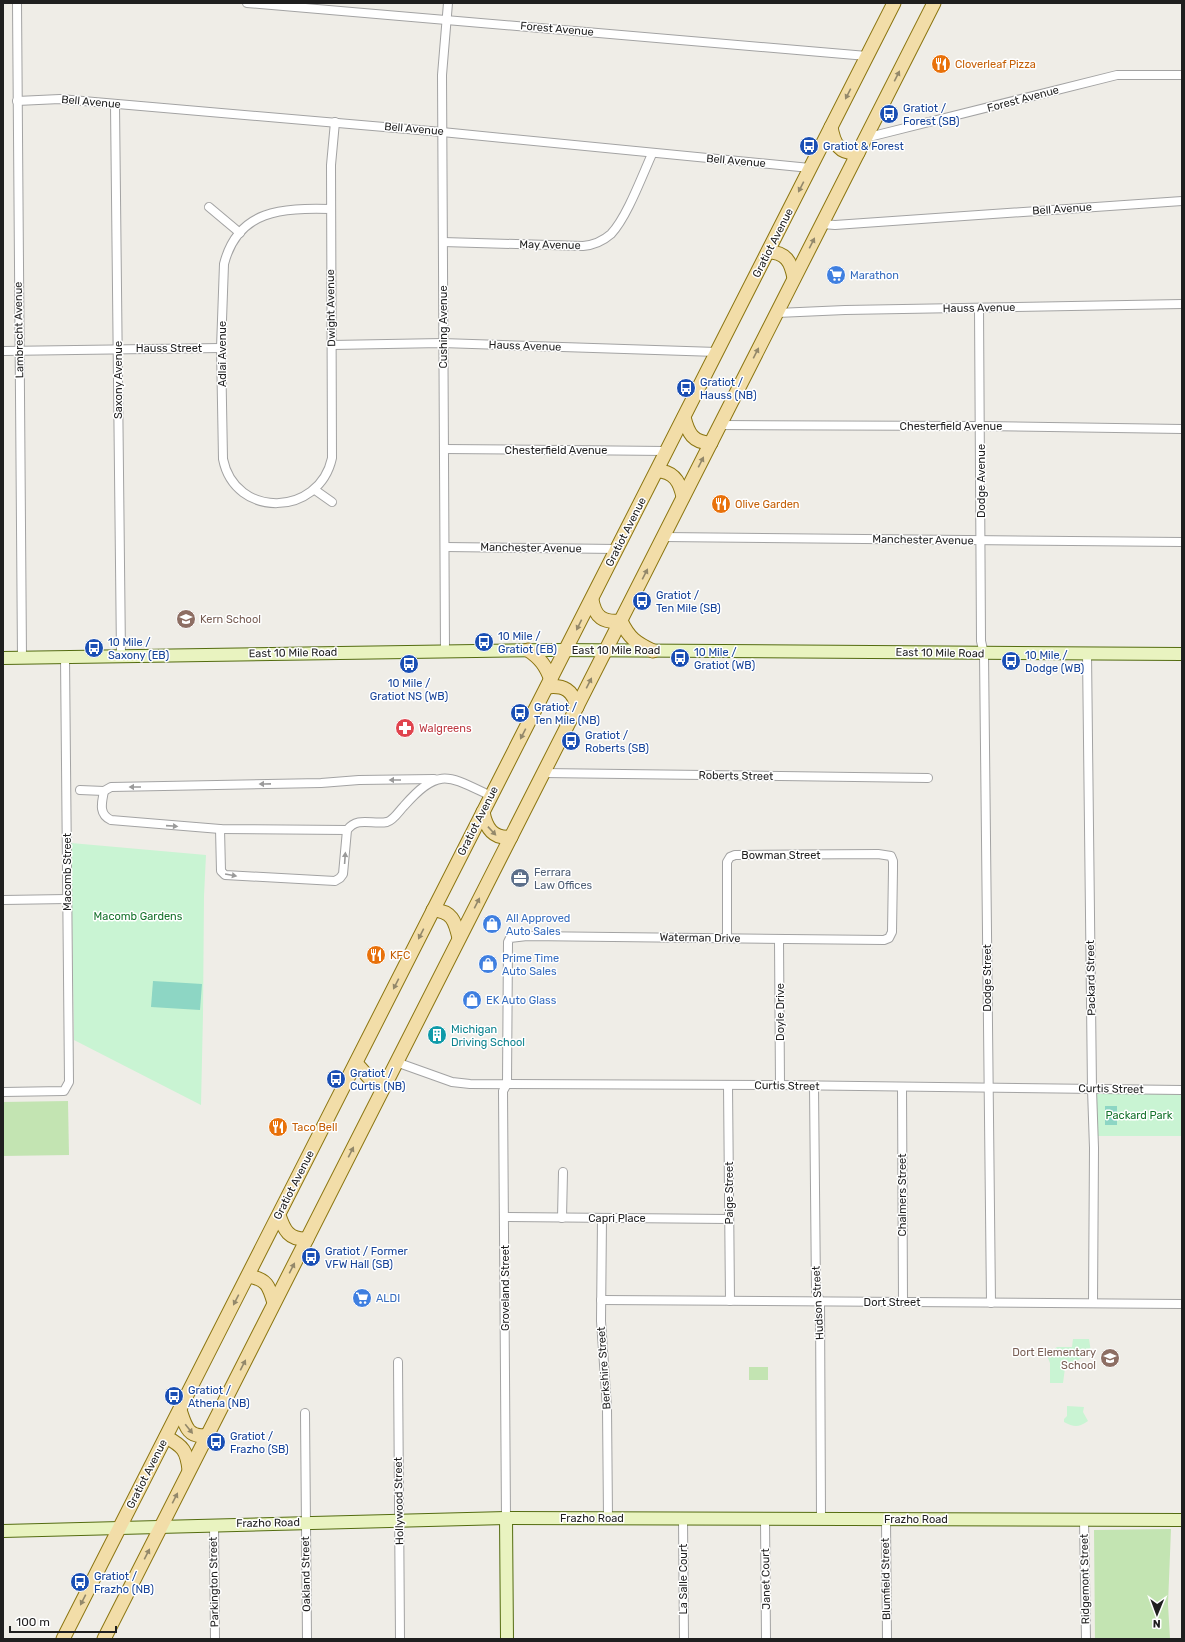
<svg xmlns="http://www.w3.org/2000/svg" width="1185" height="1642" viewBox="0 0 1185 1642" font-family="Rubik,sans-serif">
<rect width="100%" height="100%" fill="#efede7"/>
<g fill="#c3e4b2">
<path d="M 68,1101 L 69,1155 L 3,1156 L 3,1102 Z"/>
<rect x="749" y="1367" width="19" height="13"/>
<path d="M 1171,1529 L 1168,1604 L 1170,1639 L 1095,1639 L 1094,1530 Z"/>
</g>
<g fill="#c9f4d3">
<path d="M 71,843 L 206,855 L 204,896 L 203,1014 L 201,1105 L 74,1040 Z"/>
<rect x="1096" y="1094" width="86" height="42"/>
<path d="M 1073,1339 L 1089,1339 L 1091,1352 L 1065,1368 L 1063,1383 L 1050,1383 L 1050,1363 L 1048,1358 L 1048,1354 L 1057,1347 L 1072,1347 Z"/>
<path d="M 1067,1406 L 1084,1407 L 1083,1412 L 1088,1421 C 1078,1428 1074,1427 1064,1422 L 1064,1419 L 1067,1416 Z"/>
</g>
<g fill="#8dd6c4">
<path d="M 153,981 L 202,984 L 200,1010 L 151,1007 Z"/>
<rect x="1105" y="1106" width="12" height="19"/>
</g>
<g fill="none" stroke-linecap="round" stroke-linejoin="round">
<g stroke="#a3a3a3" stroke-width="10">
<g id="street">
<path d="M 17,3 L 22,658"/>
<path d="M 247,3 L 867,56"/>
<path d="M 17,101 L 60,99 L 442,132 L 810,168"/>
<path d="M 115,105 L 121,656"/>
<path d="M 865,138 L 1117,75 L 1182,75"/>
<path d="M 209,207 L 240,233"/>
<path d="M 330,209 C 283,208 238,209 224,264 L 221,348 L 223,459 C 235,519 319,517 332,458 L 331,165 L 335,122"/>
<path d="M 822,224 L 835,225 L 1182,201"/>
<path d="M 443,242 L 583,246 C 594,245 603,241 611,234 C 627,217 642,176 652,154"/>
<path d="M 979,308 L 981,641 L 984,654 L 991,1303"/>
<path d="M 777,313 L 845,310 L 1182,304"/>
<path d="M 332,345 L 442,343 L 717,352"/>
<path d="M 3,351 L 221,348"/>
<path d="M 720,425 L 980,426 L 1182,429"/>
<path d="M 444,449 L 667,451"/>
<path d="M 315,490 L 332,502"/>
<path d="M 663,537 L 1182,542"/>
<path d="M 445,547 L 617,549"/>
<path d="M 445,651 L 442,75 L 448,3"/>
<path d="M 1087,653 L 1092,1089 L 1094,1148 L 1093,1303"/>
<path d="M 543,773 L 928,778"/>
<path d="M 80,790 L 104,791 L 111,787 L 321,783 L 359,780 L 434,779"/>
<path d="M 104,791 C 102,802 98,814 111,820 L 220,829 L 347,830"/>
<path d="M 220,829 L 221,871 L 225,875 L 335,881 L 340,878 L 343,874 L 347,830 C 358,816 372,825 387,822 C 394,820 399,811 404,806 C 439,766 449,776 491,796"/>
<path d="M 3,900 L 67,899"/>
<path d="M 779,940 L 780,1085"/>
<path d="M 396,1062 L 452,1082 L 470,1084 L 780,1085 L 1182,1090"/>
<path d="M 728,1085 L 730,1301"/>
<path d="M 814,1086 L 816,1291 L 820,1301 L 821,1519"/>
<path d="M 902,1087 L 903,1302"/>
<path d="M 3,1092 L 64,1091 L 69,1082 L 65,657"/>
<path d="M 504,1217 L 729,1219"/>
<path d="M 562,1218 L 563,1172"/>
<path d="M 602,1218 L 601,1321 L 607,1408 L 608,1518"/>
<path d="M 601,1300 L 1182,1304"/>
<path d="M 398,1362 L 400,1639"/>
<path d="M 305,1413 L 307,1639"/>
<path d="M 506,1518 L 503,1091 L 507,1084 L 508,942 L 510,938 L 527,936 L 884,940 L 889,938 L 892,932 L 893,869 L 893,861 L 891,856 L 878,854 L 735,855 L 730,857 L 727,862 L 727,938"/>
<path d="M 683,1519 L 684,1639"/>
<path d="M 765,1519 L 766,1639"/>
<path d="M 886,1519 L 887,1639"/>
<path d="M 1084,1520 L 1086,1639"/>
<path d="M 214,1524 L 215,1639"/>
</g>
</g>
<g stroke="#546c10" stroke-width="14">
<g id="secondary">
<path d="M 3,658 L 550,650 L 1182,654"/>
<path d="M 506,1518 L 507,1639"/>
<path d="M 3,1531 L 506,1518 L 1182,1520"/>
</g>
</g>
<g stroke="#8b7510" stroke-width="15">
<g id="primary">
<path d="M 831,127 C 834,144 839,154 858,153"/>
<path d="M 768,252 C 786,252 791,262 794,278"/>
<path d="M 684,417 C 688,433 693,443 711,443"/>
<path d="M 657,471 C 674,471 680,482 683,497"/>
<path d="M 592,600 C 595,617 603,623 621,621"/>
<path d="M 621,621 C 629,638 636,643 653,651"/>
<path d="M 528,650 C 540,658 546,666 551,680"/>
<path d="M 547,687 C 564,685 573,690 577,707"/>
<path d="M 483,812 C 486,828 493,839 511,837"/>
<path d="M 433,910 C 452,911 455,921 459,938"/>
<path d="M 356,1063 L 371,1080 L 385,1084"/>
<path d="M 279,1215 C 284,1230 289,1240 307,1239"/>
<path d="M 248,1276 C 267,1279 269,1286 274,1303"/>
<path d="M 180,1410 C 185,1425 188,1439 207,1435"/>
<path d="M 166,1437 C 183,1446 187,1451 189,1470"/>
<path d="M 63,1639 L 894,3"/>
<path d="M 104,1639 L 934,3"/>
</g>
</g>
<use href="#street" stroke="#fff" stroke-width="8"/>
<use href="#secondary" stroke="#e9f3c0" stroke-width="12"/>
<use href="#primary" stroke="#f2dda8" stroke-width="13"/>
</g>
<defs><path id="oneway-solid" d="M-6-.8H1V-3.2L6.5 0L1 3.2V.8H-6Z"/></defs>
<g fill="#93886a">
<use href="#oneway-solid" transform="translate(897 76) rotate(-63)"/>
<use href="#oneway-solid" transform="translate(848 94) rotate(117)"/>
<use href="#oneway-solid" transform="translate(801 187) rotate(117)"/>
<use href="#oneway-solid" transform="translate(812 243) rotate(-63)"/>
<use href="#oneway-solid" transform="translate(756 353) rotate(-63)"/>
<use href="#oneway-solid" transform="translate(701 462) rotate(-63)"/>
<use href="#oneway-solid" transform="translate(645 574) rotate(-63)"/>
<use href="#oneway-solid" transform="translate(579 625) rotate(116)"/>
<use href="#oneway-solid" transform="translate(589 683) rotate(-63)"/>
<use href="#oneway-solid" transform="translate(523 734) rotate(117)"/>
<use href="#oneway-solid" transform="translate(492 831) rotate(47)"/>
<use href="#oneway-solid" transform="translate(477 903) rotate(-63)"/>
<use href="#oneway-solid" transform="translate(421 934) rotate(117)"/>
<use href="#oneway-solid" transform="translate(396 984) rotate(117)"/>
<use href="#oneway-solid" transform="translate(351 1152) rotate(-63)"/>
<use href="#oneway-solid" transform="translate(292 1268) rotate(-63)"/>
<use href="#oneway-solid" transform="translate(236 1300) rotate(117)"/>
<use href="#oneway-solid" transform="translate(243 1365) rotate(-63)"/>
<use href="#oneway-solid" transform="translate(189 1429) rotate(51)"/>
<use href="#oneway-solid" transform="translate(175 1498) rotate(-63)"/>
<use href="#oneway-solid" transform="translate(147 1554) rotate(-63)"/>
<use href="#oneway-solid" transform="translate(83 1600) rotate(117)"/>
</g>
<g fill="#9a9a9a">
<use href="#oneway-solid" transform="translate(395 780) rotate(180)"/>
<use href="#oneway-solid" transform="translate(265 784) rotate(179)"/>
<use href="#oneway-solid" transform="translate(135 787) rotate(180)"/>
<use href="#oneway-solid" transform="translate(172 826) rotate(4)"/>
<use href="#oneway-solid" transform="translate(345 858) rotate(-86)"/>
<use href="#oneway-solid" transform="translate(231 875) rotate(10)"/>
</g>
<defs>
<g id="restaurant-disc" transform="scale(1)"><circle r="9.5" fill="#e8710a" stroke="#fff"/><path d="M-5-6h1v4h1v-4h1v4h1v-4h1v5L-1.5 .5V6h-2V.5L-5-1ZM5-6V6H3V1.5H1.5Q1.5-4 5-6Z" fill="#fff"/></g>
<g id="bus-disc" transform="scale(1)"><circle r="9.5" fill="#1a4fb4" stroke="#fff"/><path d="M-5-6H5V4H4V6H2V4H-2V6H-4V4H-5ZM-3.5-4V0h7V-4ZM-3.5 1.2v1.5H-2V1.2ZM2 1.2v1.5H3.5V1.2Z" fill="#fff"/></g>
<g id="supermarket-disc" transform="scale(1)"><circle r="9.5" fill="#3f7fe0" stroke="#fff"/><path d="M-6-5.5h2.5l.6 2H6L4.5 2H-2.5L-4.4-4H-6ZM-1.5 3.2a1.3 1.3 0 1 0 .1 0ZM3 3.2a1.3 1.3 0 1 0 .1 0Z" fill="#fff"/></g>
<g id="school-disc" transform="scale(1)"><circle r="9.5" fill="#8d6e63" stroke="#fff"/><path d="M0-5L7-2L0 1L-7-2ZM-4 1L0 2.5L4 1V4Q0 6-4 4Z" fill="#fff"/></g>
<g id="pharmacy-disc" transform="scale(1)"><circle r="9.5" fill="#e0444e" stroke="#fff"/><path d="M-2-6h4v4h4v4h-4v4h-4v-4h-4v-4h4Z" fill="#fff"/></g>
<g id="office-disc" transform="scale(1)"><circle r="9.5" fill="#5c6f8a" stroke="#fff"/><path d="M-6-3h4V-5.5h4V-3h4V5H-6ZM-1-4.5V-3h2v-1.5ZM-6 0V1H6V0Z" fill="#fff"/></g>
<g id="shop-disc" transform="scale(1)"><circle r="9.5" fill="#3f7fe0" stroke="#fff"/><path d="M-5-2.5h2.3a2.7 3.5 0 0 1 5.4 0H5L5.5 6h-11ZM-1.5-2.5h3a1.5 2.3 0 0 0-3 0Z" fill="#fff"/></g>
<g id="building-disc" transform="scale(1)"><circle r="9.5" fill="#0f9aa8" stroke="#fff"/><path d="M-4-6H4V6H1V3H-1V6H-4ZM-2.5-4.3h1.7v1.8h-1.7ZM.8-4.3h1.7v1.8H.8ZM-2.5-1h1.7V.8h-1.7ZM.8-1h1.7V.8H.8Z" fill="#fff"/></g>
</defs>
<g fill-rule="evenodd">
<use href="#restaurant-disc" x="941" y="64"/>
<use href="#bus-disc" x="889" y="114"/>
<use href="#bus-disc" x="809" y="146"/>
<use href="#supermarket-disc" x="836" y="275"/>
<use href="#bus-disc" x="686" y="388"/>
<use href="#restaurant-disc" x="721" y="504"/>
<use href="#bus-disc" x="642" y="601"/>
<use href="#school-disc" x="186" y="619"/>
<use href="#bus-disc" x="484" y="642"/>
<use href="#bus-disc" x="94" y="648"/>
<use href="#bus-disc" x="680" y="658"/>
<use href="#bus-disc" x="1011" y="661"/>
<use href="#bus-disc" x="409" y="664"/>
<use href="#bus-disc" x="520" y="713"/>
<use href="#pharmacy-disc" x="405" y="728"/>
<use href="#bus-disc" x="571" y="741"/>
<use href="#office-disc" x="520" y="878"/>
<use href="#shop-disc" x="492" y="924"/>
<use href="#restaurant-disc" x="376" y="955"/>
<use href="#shop-disc" x="488" y="964"/>
<use href="#shop-disc" x="472" y="1000"/>
<use href="#building-disc" x="437" y="1035"/>
<use href="#bus-disc" x="336" y="1079"/>
<use href="#restaurant-disc" x="278" y="1127"/>
<use href="#bus-disc" x="311" y="1257"/>
<use href="#supermarket-disc" x="362" y="1298"/>
<use href="#school-disc" x="1110" y="1358"/>
<use href="#bus-disc" x="174" y="1396"/>
<use href="#bus-disc" x="216" y="1442"/>
<use href="#bus-disc" x="80" y="1582"/>
</g>
<g text-anchor="middle" dominant-baseline="central" stroke-width="3" stroke-linejoin="round" paint-order="stroke">
<g font-size="11" fill="#1f1f1f" stroke="#fff">
<text transform="translate(557 29) rotate(5)">Forest Avenue</text>
<text transform="translate(1023 99) rotate(-15)">Forest Avenue</text>
<text transform="translate(91 102) rotate(5)">Bell Avenue</text>
<text transform="translate(414 129) rotate(5)">Bell Avenue</text>
<text transform="translate(736 161) rotate(5)">Bell Avenue</text>
<text transform="translate(1062 209) rotate(-4)">Bell Avenue</text>
<text transform="translate(773 243) rotate(-63)">Gratiot Avenue</text>
<text transform="translate(550 245) rotate(1)">May Avenue</text>
<text transform="translate(331 308) rotate(-91)">Dwight Avenue</text>
<text transform="translate(979 308) rotate(-1)">Hauss Avenue</text>
<text transform="translate(443 327) rotate(-90)">Cushing Avenue</text>
<text transform="translate(19 330) rotate(-91)">Lambrecht Avenue</text>
<text transform="translate(525 346) rotate(2)">Hauss Avenue</text>
<text x="169" y="348">Hauss Street</text>
<text transform="translate(222 354) rotate(-90)">Adlai Avenue</text>
<text transform="translate(118 380) rotate(-90)">Saxony Avenue</text>
<text x="951" y="426">Chesterfield Avenue</text>
<text x="556" y="450">Chesterfield Avenue</text>
<text transform="translate(981 481) rotate(-90)">Dodge Avenue</text>
<text transform="translate(626 532) rotate(-63)">Gratiot Avenue</text>
<text transform="translate(923 540) rotate(1)">Manchester Avenue</text>
<text transform="translate(531 548) rotate(1)">Manchester Avenue</text>
<text x="616" y="650">East 10 Mile Road</text>
<text transform="translate(293 653) rotate(-1)">East 10 Mile Road</text>
<text transform="translate(940 653) rotate(1)">East 10 Mile Road</text>
<text transform="translate(736 776) rotate(1)">Roberts Street</text>
<text transform="translate(478 821) rotate(-63)">Gratiot Avenue</text>
<text x="781" y="855">Bowman Street</text>
<text transform="translate(67 872) rotate(-90)">Macomb Street</text>
<text transform="translate(700 938) rotate(1)">Waterman Drive</text>
<text transform="translate(987 978) rotate(-90)">Dodge Street</text>
<text transform="translate(1091 978) rotate(-91)">Packard Street</text>
<text transform="translate(780 1012) rotate(-90)">Doyle Drive</text>
<text transform="translate(787 1086) rotate(1)">Curtis Street</text>
<text transform="translate(1111 1089) rotate(1)">Curtis Street</text>
<text transform="translate(294 1185) rotate(-63)">Gratiot Avenue</text>
<text transform="translate(729 1193) rotate(-90)">Paige Street</text>
<text transform="translate(902 1195) rotate(-90)">Chalmers Street</text>
<text x="617" y="1218">Capri Place</text>
<text transform="translate(505 1288) rotate(-90)">Groveland Street</text>
<text x="892" y="1302">Dort Street</text>
<text transform="translate(818 1303) rotate(-93)">Hudson Street</text>
<text transform="translate(604 1368) rotate(-94)">Berkshire Street</text>
<text transform="translate(147 1474) rotate(-63)">Gratiot Avenue</text>
<text transform="translate(399 1501) rotate(-91)">Hollywood Street</text>
<text x="592" y="1518">Frazho Road</text>
<text x="916" y="1519">Frazho Road</text>
<text transform="translate(268 1523) rotate(-1)">Frazho Road</text>
<text transform="translate(306 1574) rotate(-91)">Oakland Street</text>
<text transform="translate(683 1579) rotate(-90)">La Salle Court</text>
<text transform="translate(766 1579) rotate(-91)">Janet Court</text>
<text transform="translate(886 1579) rotate(-91)">Blumfield Street</text>
<text transform="translate(1085 1579) rotate(-91)">Ridgemont Street</text>
<text transform="translate(214 1582) rotate(-91)">Parkington Street</text>
</g>
<g font-size="11" fill="#c56008" stroke="#fff" text-anchor="start">
<text x="955" y="64">Cloverleaf Pizza</text>
<text x="735" y="504">Olive Garden</text>
<text x="390" y="955">KFC</text>
<text x="292" y="1127">Taco Bell</text>
</g>
<g font-size="11" fill="#164399" stroke="#fff" text-anchor="start">
<text x="903" y="108">Gratiot /<tspan x="903" dy="13">Forest (SB)</tspan></text>
<text x="823" y="146">Gratiot &amp; Forest</text>
<text x="700" y="382">Gratiot /<tspan x="700" dy="13">Hauss (NB)</tspan></text>
<text x="656" y="595">Gratiot /<tspan x="656" dy="13">Ten Mile (SB)</tspan></text>
<text x="498" y="636">10 Mile /<tspan x="498" dy="13">Gratiot (EB)</tspan></text>
<text x="108" y="642">10 Mile /<tspan x="108" dy="13">Saxony (EB)</tspan></text>
<text x="694" y="652">10 Mile /<tspan x="694" dy="13">Gratiot (WB)</tspan></text>
<text x="1025" y="655">10 Mile /<tspan x="1025" dy="13">Dodge (WB)</tspan></text>
<text x="409" y="683" text-anchor="middle">10 Mile /<tspan x="409" dy="13">Gratiot NS (WB)</tspan></text>
<text x="534" y="707">Gratiot /<tspan x="534" dy="13">Ten Mile (NB)</tspan></text>
<text x="585" y="735">Gratiot /<tspan x="585" dy="13">Roberts (SB)</tspan></text>
<text x="350" y="1073">Gratiot /<tspan x="350" dy="13">Curtis (NB)</tspan></text>
<text x="325" y="1251">Gratiot / Former<tspan x="325" dy="13">VFW Hall (SB)</tspan></text>
<text x="188" y="1390">Gratiot /<tspan x="188" dy="13">Athena (NB)</tspan></text>
<text x="230" y="1436">Gratiot /<tspan x="230" dy="13">Frazho (SB)</tspan></text>
<text x="94" y="1576">Gratiot /<tspan x="94" dy="13">Frazho (NB)</tspan></text>
</g>
<g font-size="11" fill="#366cbe" stroke="#fff" text-anchor="start">
<text x="850" y="275">Marathon</text>
<text x="506" y="918">All Approved<tspan x="506" dy="13">Auto Sales</tspan></text>
<text x="502" y="958">Prime Time<tspan x="502" dy="13">Auto Sales</tspan></text>
<text x="486" y="1000">EK Auto Glass</text>
<text x="376" y="1298">ALDI</text>
</g>
<g font-size="11" fill="#785e54" stroke="#fff" text-anchor="start">
<text x="200" y="619">Kern School</text>
<text x="1096" y="1352" text-anchor="end">Dort Elementary<tspan x="1096" dy="13">School</tspan></text>
</g>
<g font-size="11" fill="#be3a42" stroke="#fff" text-anchor="start">
<text x="419" y="728">Walgreens</text>
</g>
<g font-size="11" fill="#4e5e75" stroke="#fff" text-anchor="start">
<text x="534" y="872">Ferrara<tspan x="534" dy="13">Law Offices</tspan></text>
</g>
<g font-size="11" fill="#17732d" stroke="#fff">
<text x="138" y="916">Macomb Gardens</text>
<text x="1139" y="1115">Packard Park</text>
</g>
<g font-size="11" fill="#0d838f" stroke="#fff" text-anchor="start">
<text x="451" y="1029">Michigan<tspan x="451" dy="13">Driving School</tspan></text>
</g>
</g>
<rect width="1185" height="1642" fill="none" stroke="#1f1f1f" stroke-width="8"/>
<g transform="translate(1157 1614) rotate(181)" stroke="#ffffff" stroke-width="3" paint-order="stroke">
<path d="M0-3L7 15L0 10L-7 15Z" fill="#1f1f1f"/>
<text y="-6" font-size="11" font-weight="bold" text-anchor="middle" fill="#1f1f1f">N</text>
</g>
<path d="M10 1626v6h106v-6" fill="none" stroke="#1f1f1f" stroke-width="2"/>
<text x="16" y="1626" font-size="12" fill="#1f1f1f" stroke="#ffffff" stroke-width="3" paint-order="stroke">100 m</text>
</svg>
